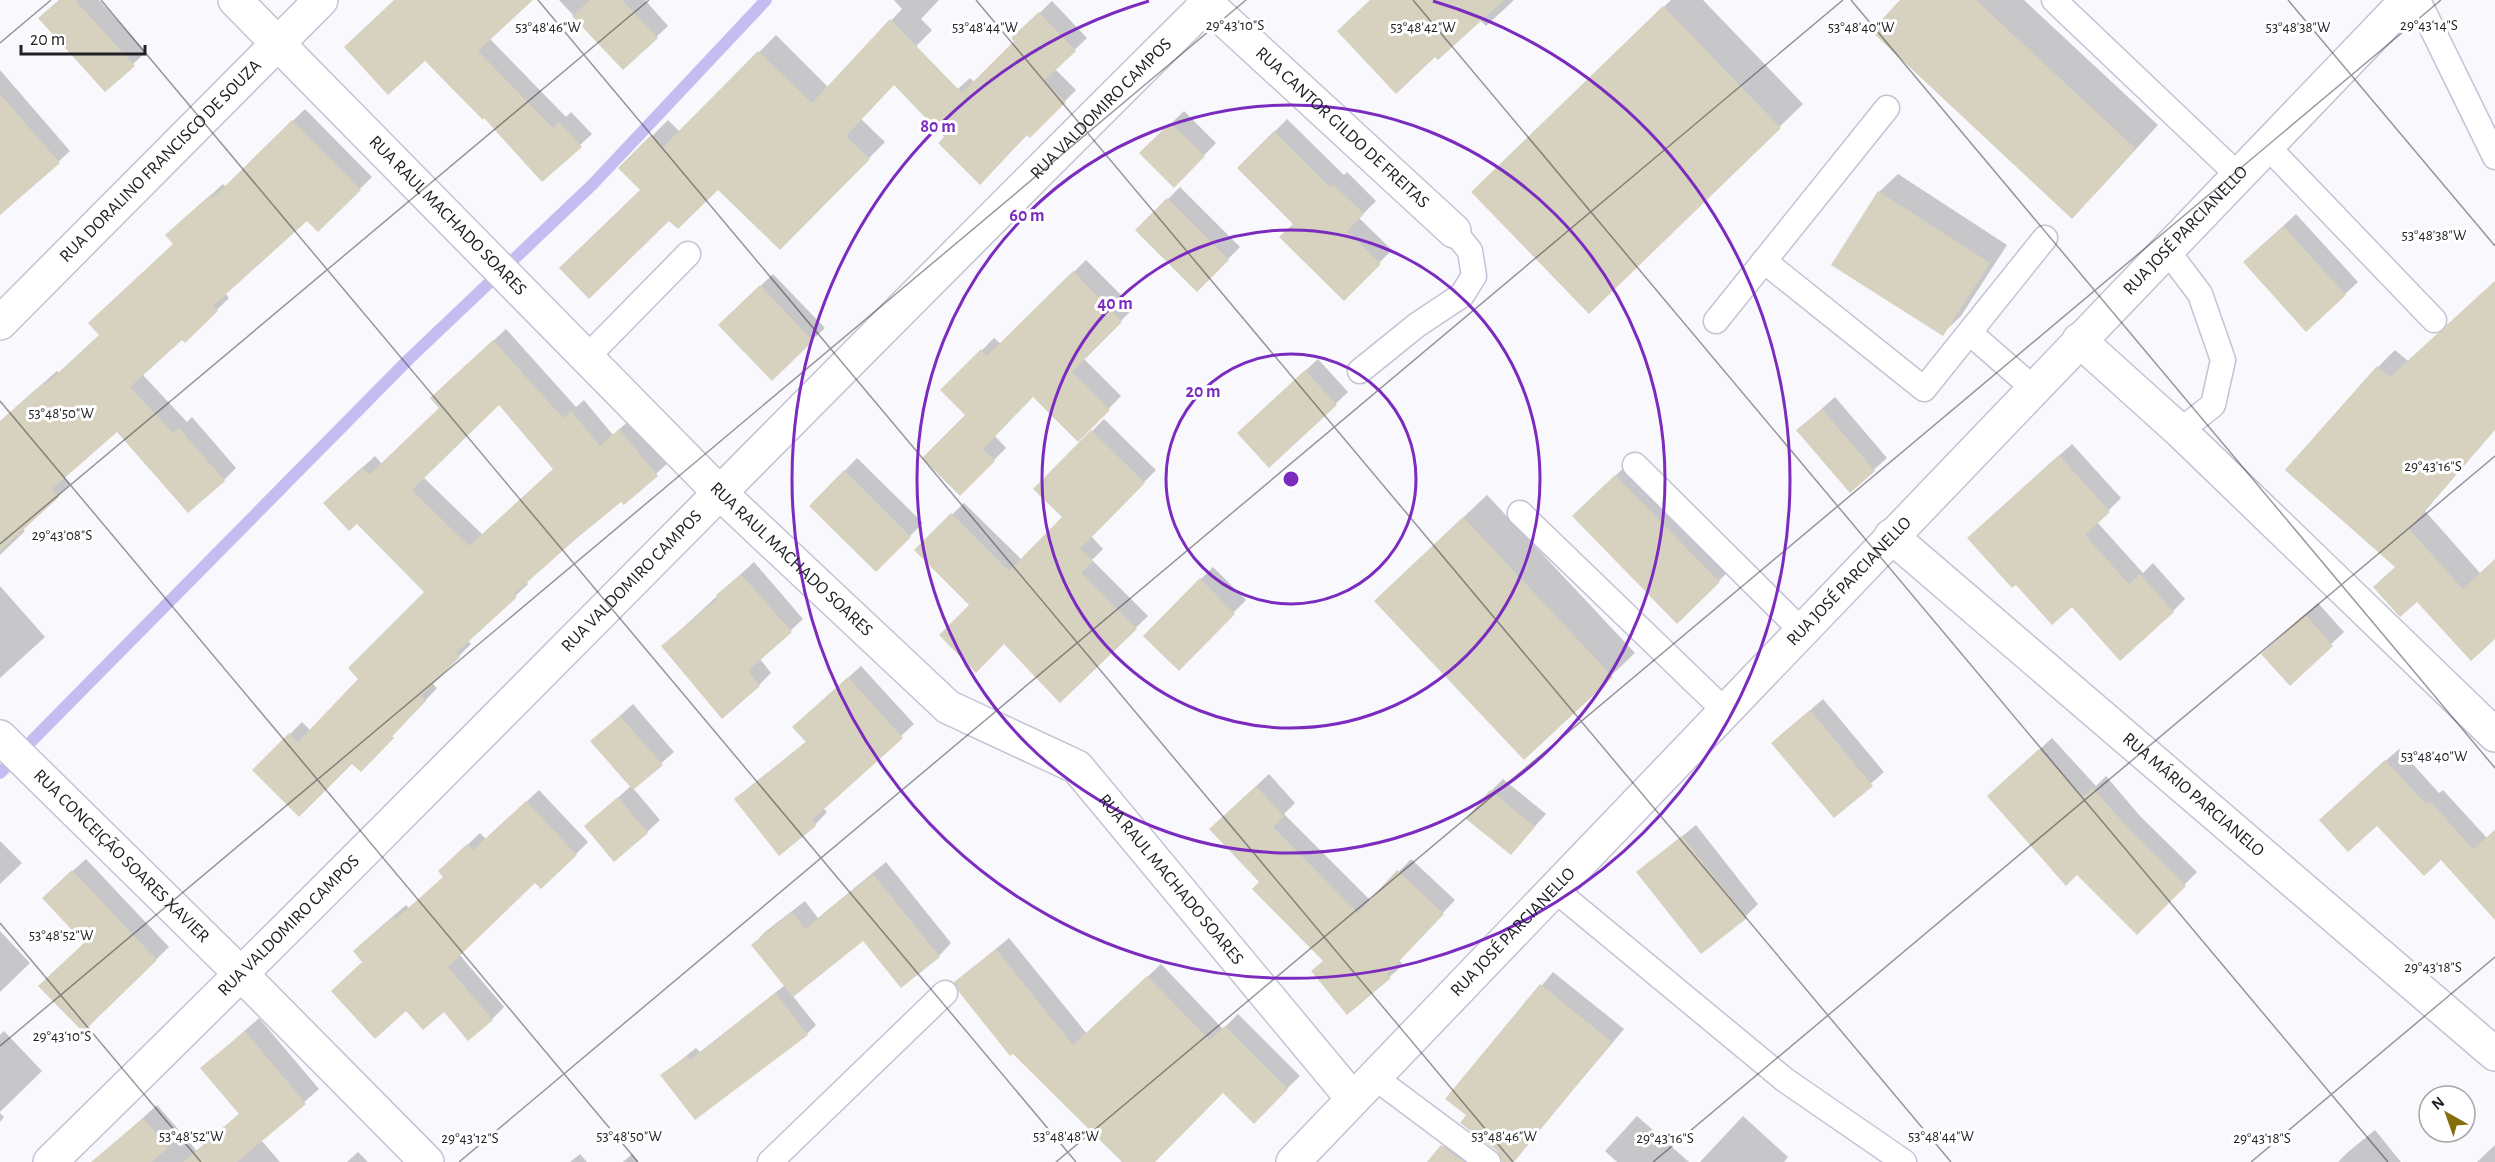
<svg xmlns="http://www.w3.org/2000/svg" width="2495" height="1162" viewBox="0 0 2495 1162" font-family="'Alegreya Sans',sans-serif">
<rect width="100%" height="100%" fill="#f9f8fc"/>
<g fill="#0003" fill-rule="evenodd">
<path d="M 60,0 L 99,0 L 146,52 L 105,90 Z"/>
<path d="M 396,0 L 530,0 L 489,38 L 566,117 L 571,112 L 592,134 L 542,180 Z"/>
<path d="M 559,0 L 645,0 L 668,26 L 623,68 Z"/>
<path d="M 894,0 L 939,0 L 921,19 L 932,30 L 858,106 L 861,119 L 885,142 L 780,248 L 718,187 L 641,190 L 620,168 L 668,120 L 680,132 L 776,35 L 828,87 L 902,9 Z"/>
<path d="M 1371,0 L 1514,0 L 1486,26 L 1480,20 Z"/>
<path d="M 1671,0 L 1703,0 L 1803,104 L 1589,312 L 1496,169 Z"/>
<path d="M 1902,0 L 2024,0 L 2158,125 L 2095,194 Z"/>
<path d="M 1052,1 L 1087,38 L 1055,69 L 1076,90 L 1030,136 L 1027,133 L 947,137 L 939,106 L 970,78 L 974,82 L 1016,41 L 1025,27 Z"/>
<path d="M 0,70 L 70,151 L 0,215 Z"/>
<path d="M 305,109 L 372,177 L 318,230 L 307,219 L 225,293 L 229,298 L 185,341 L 182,338 L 142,374 L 187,422 L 192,417 L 236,468 L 224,480 L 117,430 L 64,477 L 70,484 L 23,529 L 25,531 L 0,555 L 0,435 L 15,408 L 57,371 L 59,373 L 100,335 L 175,244 L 180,223 L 223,184 L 226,187 Z"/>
<path d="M 1184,111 L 1216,143 L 1174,186 L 1141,153 Z"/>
<path d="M 1287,119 L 1344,175 L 1347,172 L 1376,201 L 1359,218 L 1392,250 L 1344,298 L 1295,224 L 1239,168 Z"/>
<path d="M 1898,174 L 2007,245 L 1961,316 L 1942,334 L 1879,192 Z"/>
<path d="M 1180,187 L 1240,247 L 1197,290 L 1137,230 Z"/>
<path d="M 2296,214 L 2358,282 L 2345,294 L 2258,250 Z"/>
<path d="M 1086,260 L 1134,308 L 1083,358 L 1121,396 L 1078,440 L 1033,395 L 994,435 L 1006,448 L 960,494 L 967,415 L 943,390 L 994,338 L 1001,344 Z"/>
<path d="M 773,274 L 825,328 L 772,378 L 720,325 Z"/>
<path d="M 2495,281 L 2495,424 L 2488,431 L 2491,434 L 2425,511 L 2480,573 L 2495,560 L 2495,637 L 2396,566 L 2378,367 L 2395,350 L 2408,361 Z"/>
<path d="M 506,329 L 576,407 L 584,400 L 613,435 L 632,418 L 669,462 L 624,503 L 621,500 L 526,581 L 528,584 L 468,641 L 471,644 L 432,683 L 437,688 L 361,770 L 352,762 L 254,770 L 302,722 L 311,731 L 360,679 L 426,592 L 337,491 L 375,456 L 382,464 L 441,408 L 444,386 ZM 499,403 L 555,469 L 483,535 L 423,477 Z"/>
<path d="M 1318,359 L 1348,392 L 1270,466 L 1251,421 Z"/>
<path d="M 1835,397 L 1887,458 L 1850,491 L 1798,430 Z"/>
<path d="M 1104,419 L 1156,470 L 1091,536 L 1103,549 L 1092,560 L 1148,616 L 1060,701 L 971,605 L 916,550 L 964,503 L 1022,560 L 1064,517 L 1035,489 Z"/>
<path d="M 2072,444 L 2121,498 L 2097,522 L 2143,573 L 2153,563 L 2185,599 L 2173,611 L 2072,605 L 2016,583 L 1982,526 Z"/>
<path d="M 857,458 L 923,523 L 876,570 L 811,506 Z"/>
<path d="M 1634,458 L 1737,563 L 1677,622 L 1592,498 Z"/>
<path d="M 1487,495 L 1635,653 L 1524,758 L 1399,578 Z"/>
<path d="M 754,562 L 803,619 L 760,659 L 771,673 L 759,685 L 676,634 Z"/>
<path d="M 1213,567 L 1246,600 L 1179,668 L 1145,636 Z"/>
<path d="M 0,586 L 45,637 L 0,678 Z"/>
<path d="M 2318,603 L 2344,632 L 2290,683 L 2275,642 Z"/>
<path d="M 861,666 L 914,724 L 823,808 L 827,812 L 815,825 L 736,799 L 807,741 L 807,715 Z"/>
<path d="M 1823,699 L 1884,772 L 1834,816 L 1773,743 Z"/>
<path d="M 633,704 L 674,752 L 633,788 L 660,820 L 647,832 L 586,826 L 631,786 L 605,729 Z"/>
<path d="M 2052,738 L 2096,786 L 2106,776 L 2140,816 L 2197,872 L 2137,933 L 2002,784 Z"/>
<path d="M 2399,749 L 2439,793 L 2443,790 L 2487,838 L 2495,830 L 2495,918 L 2441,858 L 2378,824 L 2333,808 Z"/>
<path d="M 1269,774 L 1295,803 L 1284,814 L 1371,901 L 1411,859 L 1455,900 L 1399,960 L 1403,965 L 1348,1013 L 1325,960 L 1261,882 L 1223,817 Z"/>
<path d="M 1503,779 L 1546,814 L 1511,853 L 1491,791 Z"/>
<path d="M 539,790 L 588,842 L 576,854 L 535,881 L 459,954 L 504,1007 L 492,1019 L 444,1010 L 364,962 L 367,939 L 406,905 L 409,908 L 445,876 L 440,871 L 480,833 L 486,839 Z"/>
<path d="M 1696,825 L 1758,904 L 1746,916 L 1638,872 Z"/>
<path d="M 0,841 L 22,863 L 0,884 Z"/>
<path d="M 86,859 L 169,947 L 83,1030 L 86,942 L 56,886 Z"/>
<path d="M 886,862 L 951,943 L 939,956 L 901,986 L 863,939 L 792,995 L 816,1025 L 807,1034 L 662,1075 L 696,1048 L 700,1052 L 785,985 L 753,945 L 765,932 L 805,901 L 818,918 Z"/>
<path d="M 0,931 L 30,963 L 0,992 Z"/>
<path d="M 1009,938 L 1087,1034 L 1161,964 L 1223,1029 L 1238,1014 L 1300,1076 L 1254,1121 L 1223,1091 L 1153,1162 L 1124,1162 L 956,982 Z"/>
<path d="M 1553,972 L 1624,1029 L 1519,1154 L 1447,1098 Z"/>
<path d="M 259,1018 L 319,1089 L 261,1140 L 280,1162 L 118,1162 L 108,1150 L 157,1105 L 197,1151 L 240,1113 L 202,1068 Z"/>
<path d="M 4,1031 L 42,1071 L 0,1112 L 0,1035 Z"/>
<path d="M 0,1113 L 4,1117 L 0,1122 Z"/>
<path d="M 1637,1116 L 1689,1162 L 1617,1162 L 1605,1151 Z"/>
<path d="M 1743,1116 L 1788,1157 L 1784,1162 L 1700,1162 Z"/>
<path d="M 2375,1130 L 2401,1162 L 2338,1162 L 2348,1152 Z"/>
<path d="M 1454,1135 L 1493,1162 L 1429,1162 Z"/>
<path d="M 2495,1145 L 2495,1162 L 2477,1162 Z"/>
<path d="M 358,1152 L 368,1162 L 347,1162 Z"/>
<path d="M 580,1154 L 587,1162 L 570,1162 Z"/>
<path d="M 632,1154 L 638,1162 L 623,1162 Z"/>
</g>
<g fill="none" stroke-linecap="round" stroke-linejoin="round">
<path stroke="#c4bdf1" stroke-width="12" d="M 0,773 L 409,359 L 593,184 L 766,0"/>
</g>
<g fill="#d6d2bf" fill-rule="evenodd">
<path d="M 59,0 L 75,0 L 135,66 L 105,92 L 38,18 Z"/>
<path d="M 394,0 L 533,0 L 478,51 L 553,128 L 559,122 L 582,147 L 542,182 L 484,118 L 483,120 L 425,61 L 388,95 L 344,47 Z"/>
<path d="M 590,0 L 622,0 L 658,38 L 623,70 L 572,16 Z"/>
<path d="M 1370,0 L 1504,0 L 1438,60 L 1435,57 L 1396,94 L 1337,31 Z"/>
<path d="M 1900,0 L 1976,0 L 2136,149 L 2072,219 L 1871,31 Z"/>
<path d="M 1663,6 L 1781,128 L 1589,314 L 1471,192 Z"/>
<path d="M 1039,12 L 1076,51 L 1044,81 L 1066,102 L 1030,138 L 1027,135 L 980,185 L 938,143 L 944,137 L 894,85 L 846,136 L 870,159 L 780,250 L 718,190 L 678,229 L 669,221 L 589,299 L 559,268 L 640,190 L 618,168 L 651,135 L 663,147 L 758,51 L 812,103 L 890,19 L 962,93 L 1014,41 L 1011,38 Z"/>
<path d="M 0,94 L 60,163 L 0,215 Z"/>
<path d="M 292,120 L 361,190 L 318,232 L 307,221 L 213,306 L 218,311 L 185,343 L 182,340 L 130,387 L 173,433 L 179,428 L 225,481 L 188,513 L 117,432 L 52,489 L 59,497 L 0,551 L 0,421 L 44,382 L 46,384 L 99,335 L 88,323 L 173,244 L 165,235 L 210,195 L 213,198 Z"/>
<path d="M 1170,123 L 1205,156 L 1174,188 L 1139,153 Z"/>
<path d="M 1274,131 L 1330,187 L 1333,184 L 1364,214 L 1347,231 L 1381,264 L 1344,301 L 1279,237 L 1293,224 L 1237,168 Z"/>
<path d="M 1878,191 L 1990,263 L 1943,336 L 1831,265 Z"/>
<path d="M 1167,198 L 1229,260 L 1197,292 L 1135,230 Z"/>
<path d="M 2283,226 L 2346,295 L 2306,332 L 2243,262 Z"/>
<path d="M 1073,271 L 1122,322 L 1072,372 L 1110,410 L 1078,442 L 1033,397 L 983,449 L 995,461 L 960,496 L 922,458 L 965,415 L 940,390 L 981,349 L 987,356 Z"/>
<path d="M 2495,281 L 2495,430 L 2409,529 L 2463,589 L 2495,559 L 2495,639 L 2471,661 L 2417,602 L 2400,617 L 2373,587 L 2395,567 L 2285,470 L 2377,366 L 2390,377 Z"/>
<path d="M 760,285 L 813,341 L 772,381 L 718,325 Z"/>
<path d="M 493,340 L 563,418 L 571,411 L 600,446 L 619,429 L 658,476 L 624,505 L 621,502 L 577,538 L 514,594 L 517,597 L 456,653 L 460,657 L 421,696 L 426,701 L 392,736 L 394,738 L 361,772 L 352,764 L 299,817 L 252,770 L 289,733 L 298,742 L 358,679 L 348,668 L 424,592 L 357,524 L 349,531 L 323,503 L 362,467 L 369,475 L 439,408 L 430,398 ZM 499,405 L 553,469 L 469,546 L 412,490 Z"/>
<path d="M 1305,370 L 1337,405 L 1269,468 L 1237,433 Z"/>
<path d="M 1822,409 L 1875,471 L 1850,493 L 1796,430 Z"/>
<path d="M 1091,430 L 1145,483 L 1080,549 L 1093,561 L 1081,573 L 1137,629 L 1060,703 L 1004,644 L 976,673 L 939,635 L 969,605 L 914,550 L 951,513 L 1009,571 L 1062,517 L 1033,489 Z"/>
<path d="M 2059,455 L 2110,512 L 2085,535 L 2129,584 L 2140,574 L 2174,612 L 2120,661 L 2072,607 L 2052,625 L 2016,585 L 2012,588 L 1967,538 Z"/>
<path d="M 844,470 L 911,537 L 876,572 L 809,506 Z"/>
<path d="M 1615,475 L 1720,582 L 1677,624 L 1572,516 Z"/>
<path d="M 1463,517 L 1613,677 L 1524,760 L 1374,601 Z"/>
<path d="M 741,574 L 792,632 L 748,671 L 760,686 L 722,719 L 661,646 L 718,598 L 716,595 Z"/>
<path d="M 1200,578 L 1235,614 L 1179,671 L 1143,636 Z"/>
<path d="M 2305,614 L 2333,646 L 2290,686 L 2261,654 Z"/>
<path d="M 848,677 L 903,738 L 812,820 L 816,826 L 779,856 L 734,799 L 806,742 L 792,727 Z"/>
<path d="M 1810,710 L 1873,786 L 1834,818 L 1771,743 Z"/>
<path d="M 620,716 L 663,765 L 633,790 L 590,741 Z"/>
<path d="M 2039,749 L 2083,797 L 2093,788 L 2128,828 L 2186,886 L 2137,935 L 2077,875 L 2066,886 L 1987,796 Z"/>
<path d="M 2385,760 L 2426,804 L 2430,801 L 2473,849 L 2495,830 L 2495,920 L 2441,860 L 2424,876 L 2377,826 L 2348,852 L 2319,820 Z"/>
<path d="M 1256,786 L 1284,816 L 1273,827 L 1358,913 L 1397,870 L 1444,914 L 1387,974 L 1391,978 L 1347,1015 L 1311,971 L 1323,961 L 1252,889 L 1259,882 L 1209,829 Z"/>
<path d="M 1490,790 L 1535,827 L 1511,855 L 1466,819 Z"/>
<path d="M 618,797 L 648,833 L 614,862 L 584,826 Z"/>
<path d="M 526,801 L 577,855 L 541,889 L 535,883 L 448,967 L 493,1020 L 468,1041 L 444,1012 L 423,1030 L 406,1011 L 375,1039 L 331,991 L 362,962 L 353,951 L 393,916 L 396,919 L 443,877 L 438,871 L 467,844 L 473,850 Z"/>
<path d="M 1682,836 L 1747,918 L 1701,954 L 1636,872 Z"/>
<path d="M 72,870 L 157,960 L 83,1032 L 38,986 L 84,943 L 42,898 Z"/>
<path d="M 873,874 L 940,957 L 901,988 L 863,941 L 793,997 L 751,945 L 792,912 L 805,929 Z"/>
<path d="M 996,949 L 1073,1045 L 1147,976 L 1210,1040 L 1225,1026 L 1288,1089 L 1254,1124 L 1223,1093 L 1155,1162 L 1122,1162 L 1013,1054 L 1010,1056 L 959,992 L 954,982 Z"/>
<path d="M 1540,984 L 1612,1042 L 1514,1162 L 1502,1162 L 1497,1151 L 1460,1123 L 1466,1115 L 1445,1099 Z"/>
<path d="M 775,993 L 808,1035 L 695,1120 L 660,1075 L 687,1056 L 690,1060 Z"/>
<path d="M 245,1031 L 306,1104 L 237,1162 L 183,1162 L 239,1114 L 200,1068 Z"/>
<path d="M 143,1118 L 168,1148 L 152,1162 L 91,1162 Z"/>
<path d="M 1441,1145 L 1464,1162 L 1427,1162 Z"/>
</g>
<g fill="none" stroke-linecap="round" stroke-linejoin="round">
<g stroke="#c4c2d5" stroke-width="27">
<g id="lane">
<path d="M 2054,0 L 2238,175"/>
<path d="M 2418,0 L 2495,157"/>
<path d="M 2266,145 L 2434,320"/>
<path d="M 2166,249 L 2200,294 L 2223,360 L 2213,405 L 2180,431"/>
<path d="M 1764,261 L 1924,389 L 2045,238"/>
<path d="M 1716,321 L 1887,108"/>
<path d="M 1970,333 L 2033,388"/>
<path d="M 587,357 L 688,254"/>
<path d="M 1360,371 L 1417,325 L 1462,295 L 1474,276 L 1470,251 L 1454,231"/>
<path d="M 1635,465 L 1801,630"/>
<path d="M 1520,513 L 1724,710"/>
<path d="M 1554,889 L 1785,1080 L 1904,1162"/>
<path d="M 1374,1077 L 1488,1162"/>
<path d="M 770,1162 L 945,993"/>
</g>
</g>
<g stroke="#c4c2d5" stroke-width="36">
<g id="street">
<path id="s1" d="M 235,0 L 719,492 L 948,707 L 1077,767 L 1353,1099"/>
<path id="s2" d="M 1203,0 L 1454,231"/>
<path id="s3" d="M 0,323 L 321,0"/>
<path d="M 2079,340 L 2180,431 L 2495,735"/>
<path id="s4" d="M 1891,536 L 2495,1054"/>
<path id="s5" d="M 0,737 L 242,975 L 427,1162"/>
<path id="s6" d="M 50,1162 C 442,779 822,385 1211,0"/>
<path id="s7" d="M 1293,1162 L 2407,0"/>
</g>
</g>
<use href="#lane" stroke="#fff" stroke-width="24"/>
<use href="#street" stroke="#fff" stroke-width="33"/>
</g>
<path fill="none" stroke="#212027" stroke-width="1.5" stroke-opacity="0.45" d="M 101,0 L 1076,1162M 538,0 L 1513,1162M 976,0 L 1951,1162M 1413,0 L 2388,1162M 1851,0 L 2495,768M 2288,0 L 2495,246M 0,43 L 51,0M 0,401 L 638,1162M 0,544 L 649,0M 0,923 L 201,1162M 0,1046 L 1246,0M 459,1162 L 1843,0M 1056,1162 L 2441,0M 1653,1162 L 2495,456M 2251,1162 L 2495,957"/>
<g fill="none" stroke="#7b2cbf" stroke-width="3">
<circle cx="1291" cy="479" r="125"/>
<circle cx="1291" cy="479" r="249"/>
<circle cx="1291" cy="479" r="374"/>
<path d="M1433 1A499 499 0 1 1 1149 1"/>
</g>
<g text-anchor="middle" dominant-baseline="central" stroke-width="6" stroke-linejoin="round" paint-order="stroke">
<g font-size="18" fill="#212027" stroke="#fff">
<text stroke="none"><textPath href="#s6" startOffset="1488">RUA VALDOMIRO CAMPOS</textPath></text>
<text stroke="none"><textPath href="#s2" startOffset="189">RUA CANTOR GILDO DE FREITAS</textPath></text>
<text stroke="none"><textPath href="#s3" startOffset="228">RUA DORALINO FRANCISCO DE SOUZA</textPath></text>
<text stroke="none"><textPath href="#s1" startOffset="303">RUA RAUL MACHADO SOARES</textPath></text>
<text stroke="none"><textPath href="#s7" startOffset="1290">RUA JOSÉ PARCIANELLO</textPath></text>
<text stroke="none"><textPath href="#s1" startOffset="789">RUA RAUL MACHADO SOARES</textPath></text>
<text stroke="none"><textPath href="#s7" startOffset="804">RUA JOSÉ PARCIANELLO</textPath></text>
<text stroke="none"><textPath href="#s6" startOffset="822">RUA VALDOMIRO CAMPOS</textPath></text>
<text stroke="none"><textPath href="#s4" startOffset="398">RUA MÁRIO PARCIANELO</textPath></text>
<text stroke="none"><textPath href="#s5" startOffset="170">RUA CONCEIÇÃO SOARES XAVIER</textPath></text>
<text stroke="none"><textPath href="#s1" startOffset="1293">RUA RAUL MACHADO SOARES</textPath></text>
<text stroke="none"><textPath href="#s6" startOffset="336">RUA VALDOMIRO CAMPOS</textPath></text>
<text stroke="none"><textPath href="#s7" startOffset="318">RUA JOSÉ PARCIANELLO</textPath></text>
</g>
</g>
<g font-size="15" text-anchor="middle" fill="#212027" stroke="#fff" stroke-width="6" stroke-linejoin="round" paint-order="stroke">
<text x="1235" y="30">29°43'10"S</text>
<text x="2429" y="30">29°43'14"S</text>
<text x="548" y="32">53°48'46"W</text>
<text x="985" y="32">53°48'44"W</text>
<text x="1423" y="32">53°48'42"W</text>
<text x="1861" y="32">53°48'40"W</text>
<text x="2298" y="32">53°48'38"W</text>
<text x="2434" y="240">53°48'38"W</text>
<text x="61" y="418">53°48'50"W</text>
<text x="2433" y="471">29°43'16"S</text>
<text x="62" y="540">29°43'08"S</text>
<text x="2434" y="761">53°48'40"W</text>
<text x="61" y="940">53°48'52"W</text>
<text x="2433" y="972">29°43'18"S</text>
<text x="62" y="1041">29°43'10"S</text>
<text x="191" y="1141">53°48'52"W</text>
<text x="629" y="1141">53°48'50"W</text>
<text x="1066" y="1141">53°48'48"W</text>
<text x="1504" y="1141">53°48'46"W</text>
<text x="1941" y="1141">53°48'44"W</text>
<text x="470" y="1143">29°43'12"S</text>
<text x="1665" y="1143">29°43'16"S</text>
<text x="2262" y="1143">29°43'18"S</text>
</g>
<circle cx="1291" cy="479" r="9" fill="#7b2cbf" stroke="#fff" stroke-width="3"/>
<g font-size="18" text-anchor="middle" font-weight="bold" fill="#7b2cbf" stroke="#fff" stroke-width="6" stroke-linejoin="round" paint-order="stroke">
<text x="938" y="132">80 m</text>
<text x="1027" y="221">60 m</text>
<text x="1115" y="309">40 m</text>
<text x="1203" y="397">20 m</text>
</g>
<g transform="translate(2447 1114) rotate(320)"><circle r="28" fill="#ffffff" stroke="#a6a6a9" stroke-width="1.5"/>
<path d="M0-4.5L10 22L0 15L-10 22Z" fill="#846f0d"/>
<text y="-9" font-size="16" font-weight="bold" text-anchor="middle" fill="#212027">N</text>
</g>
<path d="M21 45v9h124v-9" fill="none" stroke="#212027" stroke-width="3"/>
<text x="30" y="45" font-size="18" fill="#212027" stroke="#ffffff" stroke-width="4.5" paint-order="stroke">20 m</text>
</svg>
